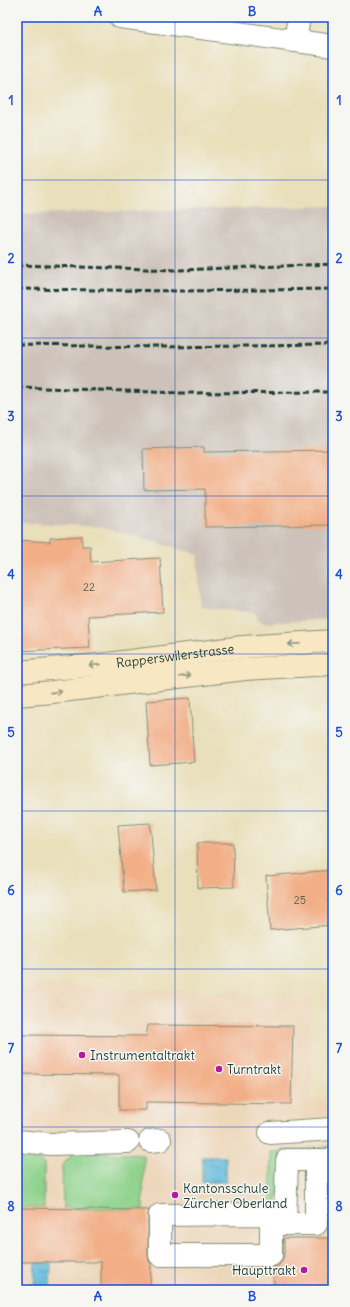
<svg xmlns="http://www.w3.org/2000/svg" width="350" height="1307" viewBox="0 0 350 1307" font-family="Delius,sans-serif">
<defs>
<pattern id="water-ripples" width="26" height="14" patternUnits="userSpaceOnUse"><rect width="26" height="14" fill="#5ebadb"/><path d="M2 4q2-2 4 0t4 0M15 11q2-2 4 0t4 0" fill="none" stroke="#4d98b2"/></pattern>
</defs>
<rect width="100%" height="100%" fill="#f6f6f2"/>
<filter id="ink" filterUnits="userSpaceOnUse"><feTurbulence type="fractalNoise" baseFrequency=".025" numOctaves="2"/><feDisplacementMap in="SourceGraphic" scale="8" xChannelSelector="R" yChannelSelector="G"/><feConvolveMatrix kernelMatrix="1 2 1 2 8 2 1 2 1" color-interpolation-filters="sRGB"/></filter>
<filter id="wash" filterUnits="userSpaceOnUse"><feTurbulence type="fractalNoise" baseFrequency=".012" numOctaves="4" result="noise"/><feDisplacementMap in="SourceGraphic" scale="16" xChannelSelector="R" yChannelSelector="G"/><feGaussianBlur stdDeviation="0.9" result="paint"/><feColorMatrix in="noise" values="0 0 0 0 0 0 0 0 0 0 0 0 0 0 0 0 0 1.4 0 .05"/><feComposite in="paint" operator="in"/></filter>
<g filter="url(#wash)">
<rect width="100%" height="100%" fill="#e9dfba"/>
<path fill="#edd7bb" d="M 17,984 L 311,996 L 311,1100 L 333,1100 L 333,1290 L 17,1290 Z"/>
<path fill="#ccc2b9" d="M 333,206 L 333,619 L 263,623 L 258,619 L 255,613 L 201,607 L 197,554 L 101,527 L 17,522 L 17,214 Z"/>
<g fill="#8dd18a" stroke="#56875f">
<path d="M 333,1146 L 333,1160 L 287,1161 L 271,1224 L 271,1152 Z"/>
<path d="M 17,1151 L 32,1151 L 44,1165 L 44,1208 L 17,1208 Z"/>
<path d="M 75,1151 L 144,1155 L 143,1210 L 63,1208 L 62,1166 Z"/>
</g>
<g fill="url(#water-ripples)" stroke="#3e7c88">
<rect x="202" y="1157" width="24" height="25"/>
<path d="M 35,1263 L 51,1263 L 50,1290 L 34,1290 Z"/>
</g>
<g id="blocks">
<g fill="#f2af87">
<path d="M 204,447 L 204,452 L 333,450 L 333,525 L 205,527 L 205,489 L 144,490 L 143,449 Z"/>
<path d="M 82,536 L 82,546 L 90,546 L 91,562 L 160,558 L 163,612 L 88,616 L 90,648 L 17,651 L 17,540 L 50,542 L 50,538 Z"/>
<path d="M 190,698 L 194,762 L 150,765 L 146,701 Z"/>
<path d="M 150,823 L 156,890 L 124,892 L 118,825 Z"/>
<path d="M 197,843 L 233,843 L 234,887 L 198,888 Z"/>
<path d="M 333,870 L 333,925 L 270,930 L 266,876 Z"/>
<path d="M 148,1025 L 293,1026 L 291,1104 L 146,1102 L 146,1110 L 119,1110 L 119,1075 L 17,1074 L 17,1035 L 146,1036 Z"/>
<path d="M 17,1208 L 149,1210 L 148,1215 L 148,1255 L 149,1261 L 151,1264 L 150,1290 L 101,1290 L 101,1262 L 17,1262 Z"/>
<path d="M 284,1238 L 333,1238 L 333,1290 L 274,1290 L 274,1267 L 278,1266 L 282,1261 L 284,1255 Z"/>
</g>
</g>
</g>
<g filter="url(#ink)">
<use href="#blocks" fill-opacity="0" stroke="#848e77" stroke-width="1"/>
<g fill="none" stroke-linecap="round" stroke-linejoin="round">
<g stroke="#848e77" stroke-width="24">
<g id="street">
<path d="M 120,17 L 333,46"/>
<path d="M 295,41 L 299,17"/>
<path d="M 270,1133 L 333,1129"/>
<path d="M 17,1141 L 51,1144 L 128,1142"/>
<path d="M 150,1141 L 160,1140"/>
<path d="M 333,1160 L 287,1160 L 285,1224 L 316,1224 L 316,1171 L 333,1172"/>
<path d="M 271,1214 L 271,1255 L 160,1255 L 160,1215 Z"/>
</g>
</g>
<g stroke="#848e77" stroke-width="24">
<g id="secondary">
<path id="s1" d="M 17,672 L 107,664 L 243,647 L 333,641"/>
<path d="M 17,695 L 53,692 L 245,669 L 333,664"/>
</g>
</g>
<use href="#street" stroke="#fff" stroke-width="22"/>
<use href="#secondary" stroke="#f8e7c3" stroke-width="22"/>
<g stroke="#1f3d34" stroke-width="3" stroke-dasharray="6 3" stroke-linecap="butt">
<path d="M 17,265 L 179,270 L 333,264"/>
<path d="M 17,289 L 183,291 L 333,289"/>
<path d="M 17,345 L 158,347 L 333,345"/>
<path d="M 17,387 L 180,393 L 333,392"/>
</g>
</g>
<defs><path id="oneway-shaft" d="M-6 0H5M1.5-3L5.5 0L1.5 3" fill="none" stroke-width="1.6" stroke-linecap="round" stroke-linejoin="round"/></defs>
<g stroke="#8c927c">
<use href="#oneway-shaft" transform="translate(294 644) rotate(177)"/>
<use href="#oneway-shaft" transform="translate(95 665) rotate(175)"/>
<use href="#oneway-shaft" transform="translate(185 676) rotate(-7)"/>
<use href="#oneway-shaft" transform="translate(56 692) rotate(-6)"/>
</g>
</g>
<path fill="none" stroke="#1d4ed8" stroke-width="1" stroke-opacity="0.55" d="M 175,17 L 175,1290M 17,180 L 333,180M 17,338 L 333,338M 17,496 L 333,496M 17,654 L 333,654M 17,811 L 333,811M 17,969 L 333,969M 17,1127 L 333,1127"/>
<g fill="#b5179e" stroke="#f6f6f2" stroke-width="1.5">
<circle cx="82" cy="1055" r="4"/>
<circle cx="219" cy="1069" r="4"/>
<circle cx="175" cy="1195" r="4"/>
<circle cx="304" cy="1270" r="4"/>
</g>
<g text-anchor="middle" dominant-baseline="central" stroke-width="3" stroke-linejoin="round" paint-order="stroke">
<g font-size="11" fill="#545a49">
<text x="89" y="587">22</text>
<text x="300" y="900">25</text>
</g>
<g font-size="13" fill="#1f3d34" stroke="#f6f6f2">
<text stroke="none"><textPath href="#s1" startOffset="159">Rapperswilerstrasse</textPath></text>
</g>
<g font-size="13" fill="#1f3d34" stroke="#f6f6f2" text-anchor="start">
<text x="90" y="1055">Instrumentaltrakt</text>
<text x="227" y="1069">Turntrakt</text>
<text x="183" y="1188">Kantonsschule<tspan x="183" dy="15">Zürcher Oberland</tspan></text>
<text x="296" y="1270" text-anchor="end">Haupttrakt</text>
</g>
</g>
<rect width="350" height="1307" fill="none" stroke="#f6f6f2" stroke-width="44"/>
<rect x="22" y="22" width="306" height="1263" fill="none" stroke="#1d4ed8" stroke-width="1.5"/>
<g font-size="13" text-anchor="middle" font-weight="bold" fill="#1d4ed8">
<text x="98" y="16">A</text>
<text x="252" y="16">B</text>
<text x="11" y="105">1</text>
<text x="339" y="105">1</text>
<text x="11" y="263">2</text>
<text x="339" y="263">2</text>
<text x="11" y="421">3</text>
<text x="339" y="421">3</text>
<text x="11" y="579">4</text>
<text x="339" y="579">4</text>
<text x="11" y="737">5</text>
<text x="339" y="737">5</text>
<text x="11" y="895">6</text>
<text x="339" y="895">6</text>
<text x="11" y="1053">7</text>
<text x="339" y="1053">7</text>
<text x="11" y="1211">8</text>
<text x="339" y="1211">8</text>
<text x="98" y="1301">A</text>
<text x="252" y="1301">B</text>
</g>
</svg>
